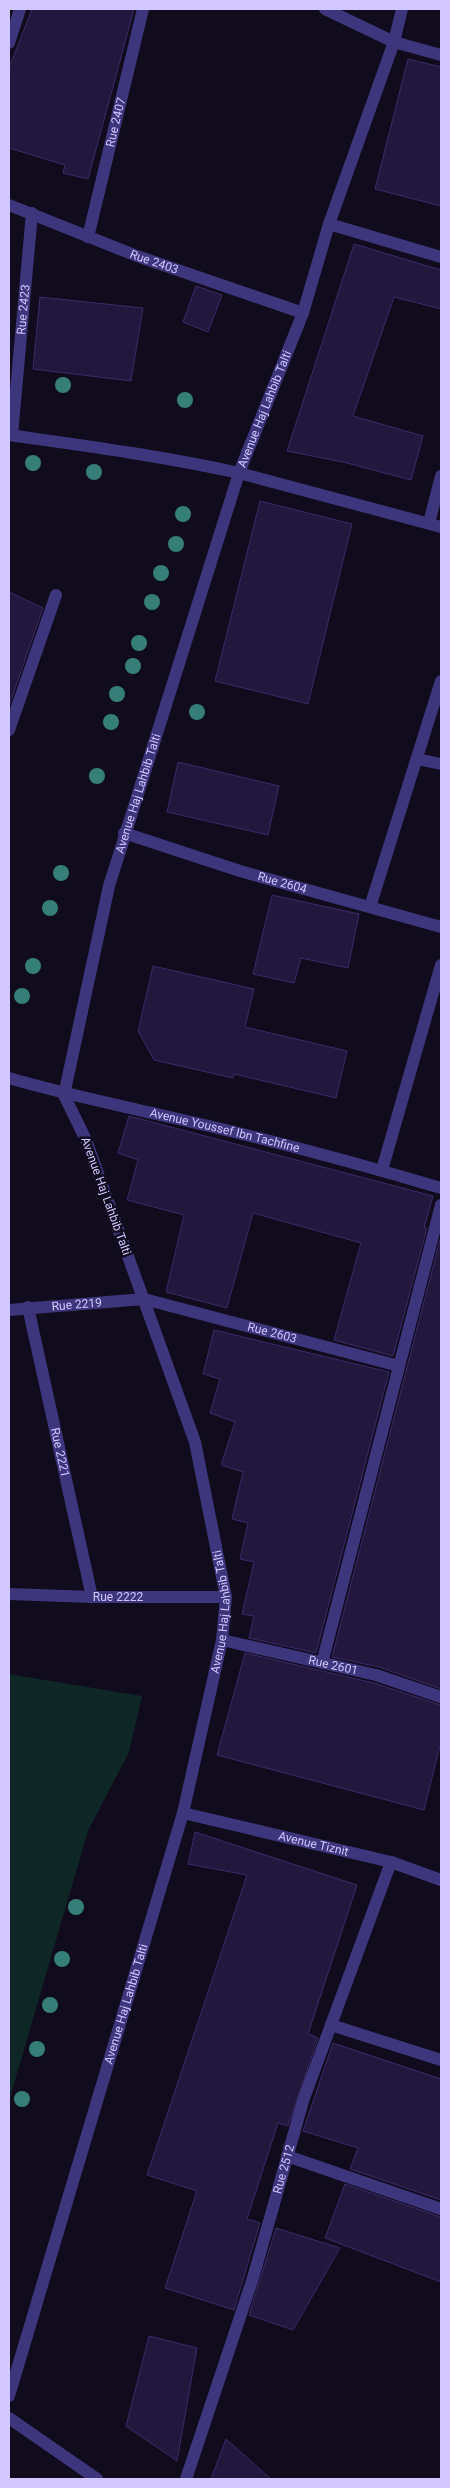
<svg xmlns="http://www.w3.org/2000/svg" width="450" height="2488" viewBox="0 0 450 2488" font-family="Roboto,sans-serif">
<rect width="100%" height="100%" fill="#100b1d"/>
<path fill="#0f2627" d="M 9,1674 L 142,1696 L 129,1752 L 88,1831 L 9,2101 Z"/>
<g fill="#22183e" stroke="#3b2a6a">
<path d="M 32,9 L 134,9 L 88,179 L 63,173 L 65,165 L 9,148 L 9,68 Z"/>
<path d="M 408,59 L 441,67 L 441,206 L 375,189 Z"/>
<path d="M 354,244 L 441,270 L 441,309 L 394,297 L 353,416 L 423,436 L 411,480 L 343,462 L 287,451 Z"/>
<path d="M 196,286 L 222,295 L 208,332 L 183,322 Z"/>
<path d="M 40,297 L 143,308 L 131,381 L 33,369 Z"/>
<path d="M 260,501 L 352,524 L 308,704 L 215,681 Z"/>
<path d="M 9,592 L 43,608 L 9,706 Z"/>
<path d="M 178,762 L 279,786 L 268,835 L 167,812 Z"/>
<path d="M 272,895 L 359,914 L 348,968 L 301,958 L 294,983 L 253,974 Z"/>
<path d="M 153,966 L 254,989 L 245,1027 L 347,1051 L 336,1098 L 234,1074 L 233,1078 L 154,1060 L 138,1031 Z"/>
<path d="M 129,1116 L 433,1196 L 424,1228 L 427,1228 L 393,1356 L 334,1340 L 361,1243 L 253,1213 L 227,1308 L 166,1292 L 184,1215 L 127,1200 L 138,1160 L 118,1153 Z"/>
<path d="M 441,1236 L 441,1689 L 379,1667 L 332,1657 Z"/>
<path d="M 214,1330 L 389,1372 L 316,1653 L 249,1638 L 254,1616 L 242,1614 L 254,1562 L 240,1559 L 248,1523 L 232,1519 L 243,1472 L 221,1465 L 235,1422 L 210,1413 L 220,1379 L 203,1374 Z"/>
<path d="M 245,1653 L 374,1683 L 441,1705 L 441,1742 L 424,1810 L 217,1755 Z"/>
<path d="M 195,1832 L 357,1885 L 308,2034 L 318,2038 L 288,2126 L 278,2123 L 247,2219 L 260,2223 L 234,2310 L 165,2288 L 197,2191 L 147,2175 L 247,1875 L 188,1864 Z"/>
<path d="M 333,2043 L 441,2079 L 441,2200 L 350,2169 L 358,2148 L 303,2131 Z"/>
<path d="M 345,2184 L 441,2217 L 441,2282 L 325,2238 Z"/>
<path d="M 276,2228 L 340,2248 L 293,2330 L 249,2315 Z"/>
<path d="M 149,2336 L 197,2348 L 177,2461 L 126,2426 Z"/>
<path d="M 226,2439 L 271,2479 L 211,2479 Z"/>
</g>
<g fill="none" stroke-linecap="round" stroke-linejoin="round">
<g stroke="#3e367c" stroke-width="12">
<path d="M 325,9 L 394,42 L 441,55"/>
<path d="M 9,43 L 20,9"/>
<path id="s1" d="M 9,205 L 137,256 L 303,313"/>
<path d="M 329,224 L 441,257"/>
<path id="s2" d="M 88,237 L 143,9"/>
<path id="s3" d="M 12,435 L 32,213"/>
<path d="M 429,523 L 441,476"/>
<path d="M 9,730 L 56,595"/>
<path d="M 417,759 L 441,764"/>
<path id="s4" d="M 124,833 L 240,871 L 441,927"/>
<path d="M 370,907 L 441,681"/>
<path id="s5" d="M 9,1078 C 63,1094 119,1105 174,1118 C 264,1138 353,1162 441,1188"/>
<path d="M 382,1170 L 441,965"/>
<path id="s6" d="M 28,1307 L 92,1597"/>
<path id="s7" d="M 9,1310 L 144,1299 L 399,1366"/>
<path id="s8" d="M 9,1594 L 92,1597 L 226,1597"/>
<path id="s9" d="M 222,1640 L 376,1675 L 441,1697"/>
<path d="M 322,1663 L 441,1205"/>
<path id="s10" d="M 183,1813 L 391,1862 L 441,1880"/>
<path d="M 331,2025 L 441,2060"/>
<path d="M 287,2156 L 441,2209"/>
<path id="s11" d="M 9,2396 L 183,1813 L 222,1640 L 226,1597 L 195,1442 L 86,1140 L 64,1095 L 109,886 L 239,473 L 441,527"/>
<path d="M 9,2418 L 97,2479"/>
<path id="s12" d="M 186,2479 L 253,2278 L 303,2101 L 391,1862"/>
</g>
<path stroke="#3e367c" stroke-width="12" id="s13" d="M 9,435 C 86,446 162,456 239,473 L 303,313 L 329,224 L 394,42 L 402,9"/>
</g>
<g fill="#367f79">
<circle cx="63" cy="385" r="8"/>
<circle cx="185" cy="400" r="8"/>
<circle cx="33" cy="463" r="8"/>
<circle cx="94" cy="472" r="8"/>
<circle cx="183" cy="514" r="8"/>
<circle cx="176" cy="544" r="8"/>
<circle cx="161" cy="573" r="8"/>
<circle cx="152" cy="602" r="8"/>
<circle cx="139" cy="643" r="8"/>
<circle cx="133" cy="666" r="8"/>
<circle cx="117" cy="694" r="8"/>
<circle cx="197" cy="712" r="8"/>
<circle cx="111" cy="722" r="8"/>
<circle cx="97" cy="776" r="8"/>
<circle cx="61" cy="873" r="8"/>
<circle cx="50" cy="908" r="8"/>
<circle cx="33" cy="966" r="8"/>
<circle cx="22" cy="996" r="8"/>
<circle cx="76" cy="1907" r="8"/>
<circle cx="62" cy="1959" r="8"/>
<circle cx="50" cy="2005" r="8"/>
<circle cx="37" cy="2049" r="8"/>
<circle cx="22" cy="2099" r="8"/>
</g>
<g text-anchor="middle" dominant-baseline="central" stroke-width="5" stroke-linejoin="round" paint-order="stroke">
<g font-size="12" fill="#d2c7ff" stroke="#100b1d">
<text stroke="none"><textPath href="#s2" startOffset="118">Rue 2407</textPath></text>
<text stroke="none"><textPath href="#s1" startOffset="156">Rue 2403</textPath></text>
<text stroke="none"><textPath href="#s3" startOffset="126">Rue 2423</textPath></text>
<text stroke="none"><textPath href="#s13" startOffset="302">Avenue Haj Lahbib Talti</textPath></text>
<text stroke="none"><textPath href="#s11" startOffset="1669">Avenue Haj Lahbib Talti</textPath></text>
<text stroke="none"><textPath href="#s4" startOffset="166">Rue 2604</textPath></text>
<text stroke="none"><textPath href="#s5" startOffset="222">Avenue Youssef Ibn Tachfine</textPath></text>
<text transform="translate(106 1196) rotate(70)">Avenue Haj Lahbib Talti</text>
<text stroke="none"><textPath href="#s7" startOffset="68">Rue 2219</textPath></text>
<text stroke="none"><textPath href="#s7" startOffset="268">Rue 2603</textPath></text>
<text stroke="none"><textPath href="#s6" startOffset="149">Rue 2221</textPath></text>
<text stroke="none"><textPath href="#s8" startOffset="109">Rue 2222</textPath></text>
<text stroke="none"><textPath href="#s11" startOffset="814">Avenue Haj Lahbib Talti</textPath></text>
<text stroke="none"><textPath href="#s9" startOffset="114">Rue 2601</textPath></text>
<text stroke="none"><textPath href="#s10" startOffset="134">Avenue Tiznit</textPath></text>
<text stroke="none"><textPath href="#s11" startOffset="409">Avenue Haj Lahbib Talti</textPath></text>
<text stroke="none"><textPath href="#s12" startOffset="325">Rue 2512</textPath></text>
</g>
</g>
<rect width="450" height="2488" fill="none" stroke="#d2c7ff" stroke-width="20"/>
</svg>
